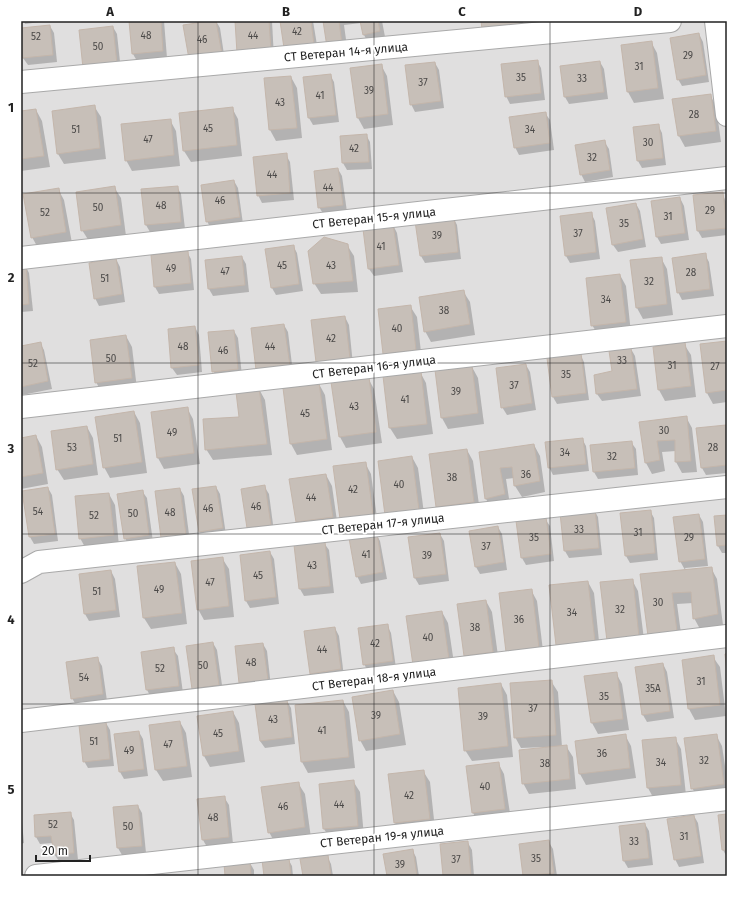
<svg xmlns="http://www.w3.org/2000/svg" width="748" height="897" viewBox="0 0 748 897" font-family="'Fira Sans',sans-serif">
<rect width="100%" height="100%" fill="#f2efe9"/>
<rect fill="#e0dfdf" x="21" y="21" width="706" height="855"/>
<g fill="#0003">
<path d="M 24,21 L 48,21 L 25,24 Z"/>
<path d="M 130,21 L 164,21 L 167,58 L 137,61 L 133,54 Z"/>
<path d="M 216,21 L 220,28 L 225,61 L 194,66 Z"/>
<path d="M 236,21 L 272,21 L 274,58 Z"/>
<path d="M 281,21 L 313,21 L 318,51 Z"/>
<path d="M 324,21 L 382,21 L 386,42 L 370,46 L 364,35 L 361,23 L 344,25 L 348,54 Z"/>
<path d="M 482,21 L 523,21 L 525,35 Z"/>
<path d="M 535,21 L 562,21 L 535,25 Z"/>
<path d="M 50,26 L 54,33 L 57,62 L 28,65 L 23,58 L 21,29 Z"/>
<path d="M 113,27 L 117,34 L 121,71 L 88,75 Z"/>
<path d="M 699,34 L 703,42 L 709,82 L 682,86 L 678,79 Z"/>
<path d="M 651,42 L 657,53 L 664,99 L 634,103 L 628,92 L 622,46 Z"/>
<path d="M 537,61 L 541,68 L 545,100 L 510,104 L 506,96 Z"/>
<path d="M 600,62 L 604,69 L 608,99 L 569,104 L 565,97 Z"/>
<path d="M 435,63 L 439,70 L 444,108 L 415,112 L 411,104 Z"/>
<path d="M 381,65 L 387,76 L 393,125 L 364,129 L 358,118 Z"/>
<path d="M 330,75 L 334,82 L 339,122 L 313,125 L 309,118 Z"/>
<path d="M 291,77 L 297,88 L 302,138 L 276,141 L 270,130 L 265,79 Z"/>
<path d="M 710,95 L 716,106 L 721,142 L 685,147 L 679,136 Z"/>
<path d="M 94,106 L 101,117 L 106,159 L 64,164 L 58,154 Z"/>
<path d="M 232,108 L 238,119 L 242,156 L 191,162 L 184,151 Z"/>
<path d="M 36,110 L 42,121 L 50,167 L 21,171 L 21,112 Z"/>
<path d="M 545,113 L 550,120 L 554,150 L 519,155 L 515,147 Z"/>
<path d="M 170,120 L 176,131 L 180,166 L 132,171 L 126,160 Z"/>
<path d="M 658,125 L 662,133 L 666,165 L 642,168 L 638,161 L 634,128 Z"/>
<path d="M 366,135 L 370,142 L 372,169 L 347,170 L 343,163 L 341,137 Z"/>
<path d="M 604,141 L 609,149 L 613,177 L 585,182 L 581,174 Z"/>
<path d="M 286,155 L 290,162 L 294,200 L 262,203 L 258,195 Z"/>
<path d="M 338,169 L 342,176 L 347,212 L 324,215 L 319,207 Z"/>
<path d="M 234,181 L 238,188 L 243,224 L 211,229 L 207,221 Z"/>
<path d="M 114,187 L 121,198 L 126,236 L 89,241 L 82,230 Z"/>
<path d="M 177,187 L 181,194 L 185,229 L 150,232 L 146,225 L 143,190 Z"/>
<path d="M 58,189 L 64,200 L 72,243 L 38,248 L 32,237 Z"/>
<path d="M 722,193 L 727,204 L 727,235 L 702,238 L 698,231 L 694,196 Z"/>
<path d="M 680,198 L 684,206 L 689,240 L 661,244 L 657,237 Z"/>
<path d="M 636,204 L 640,211 L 646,247 L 618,252 L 613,245 Z"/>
<path d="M 591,213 L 595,221 L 600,259 L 570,263 L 566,256 Z"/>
<path d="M 453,217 L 457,225 L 461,259 L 425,263 L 421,256 L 416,222 Z"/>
<path d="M 393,225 L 397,233 L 403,272 L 374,276 L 369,269 Z"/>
<path d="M 347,245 L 354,256 L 358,292 L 321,294 L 314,283 Z"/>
<path d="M 293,246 L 297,253 L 303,291 L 276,295 L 272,288 Z"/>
<path d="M 187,252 L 191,259 L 194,290 L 159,294 L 155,287 Z"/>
<path d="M 705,255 L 709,262 L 714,296 L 682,300 L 678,292 Z"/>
<path d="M 242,257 L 246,264 L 249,292 L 213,296 L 209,289 Z"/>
<path d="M 661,258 L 667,269 L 673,315 L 643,319 L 637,308 Z"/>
<path d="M 116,259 L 120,267 L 125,302 L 99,306 L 95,298 Z"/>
<path d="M 25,265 L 29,273 L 33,311 L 21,312 L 21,266 Z"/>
<path d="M 620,275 L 626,286 L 631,333 L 599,336 L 592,325 Z"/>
<path d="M 463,291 L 470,302 L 475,335 L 431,342 L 425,331 Z"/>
<path d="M 410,306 L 417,317 L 422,361 L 391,365 L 384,354 Z"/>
<path d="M 345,317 L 349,325 L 353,365 L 322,369 L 317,361 Z"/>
<path d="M 284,325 L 288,332 L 293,373 L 261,377 Z"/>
<path d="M 195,327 L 199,335 L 202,372 L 177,375 L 172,368 Z"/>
<path d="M 234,331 L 238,338 L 242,376 L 218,378 L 213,371 Z"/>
<path d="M 126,336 L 132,347 L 137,389 L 102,393 L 96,382 Z"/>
<path d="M 727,342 L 727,402 L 713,404 L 707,393 Z"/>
<path d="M 40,343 L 44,350 L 52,389 L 22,395 L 21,347 Z"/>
<path d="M 684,344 L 691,355 L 696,397 L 665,401 L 659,390 L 654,348 Z"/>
<path d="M 631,349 L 635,356 L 641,396 L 602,401 L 597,394 Z"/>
<path d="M 580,354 L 584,362 L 589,400 L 557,404 L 553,397 L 548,359 Z"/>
<path d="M 526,365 L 530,372 L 536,410 L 507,415 L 502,407 Z"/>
<path d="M 472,367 L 478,378 L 484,424 L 448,429 L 442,418 L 436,371 Z"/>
<path d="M 420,372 L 426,383 L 433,434 L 397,439 L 390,428 Z"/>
<path d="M 368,378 L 374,389 L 382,443 L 346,448 L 340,437 Z"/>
<path d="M 319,384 L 325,395 L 332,450 L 297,455 L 291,444 L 284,389 Z"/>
<path d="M 259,389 L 265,400 L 272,455 L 213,460 L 206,449 L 240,417 Z"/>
<path d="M 187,408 L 193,419 L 200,464 L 164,469 L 158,458 L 152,413 Z"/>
<path d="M 134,412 L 140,423 L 147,473 L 110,478 L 104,467 Z"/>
<path d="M 686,417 L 692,428 L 697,472 L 682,473 L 676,462 L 676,451 L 662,452 L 665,471 L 652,474 L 646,463 L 640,423 Z"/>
<path d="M 726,426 L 727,473 L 706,475 L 702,468 L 698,429 Z"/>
<path d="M 87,427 L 93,438 L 98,475 L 64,480 L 57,469 Z"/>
<path d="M 36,436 L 42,447 L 48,484 L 21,489 L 21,439 Z"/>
<path d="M 582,439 L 586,446 L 589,471 L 553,475 L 549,467 Z"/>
<path d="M 631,442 L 636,449 L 638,475 L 598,479 L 594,472 Z"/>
<path d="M 534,445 L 540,456 L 545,492 L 522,497 L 515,486 L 514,478 L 506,479 L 510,505 L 492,510 L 486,499 L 480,453 Z"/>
<path d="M 467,450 L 473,461 L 480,512 L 444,518 L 437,507 Z"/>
<path d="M 412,457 L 418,468 L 425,521 L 393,525 Z"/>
<path d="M 365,463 L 371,474 L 378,525 L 341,518 Z"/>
<path d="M 326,475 L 332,486 L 338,528 L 303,533 L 297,522 L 290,480 Z"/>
<path d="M 264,486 L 269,494 L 274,532 L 252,535 L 248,528 L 242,490 Z"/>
<path d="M 216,487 L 220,494 L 226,535 L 204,539 L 200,532 Z"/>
<path d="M 48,488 L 52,495 L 58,541 L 34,544 L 30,537 L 23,492 Z"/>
<path d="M 180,489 L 184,496 L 190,542 L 166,545 Z"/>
<path d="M 142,491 L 147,498 L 153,542 L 129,546 L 125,538 Z"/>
<path d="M 109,494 L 115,505 L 119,546 L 86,549 L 80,538 Z"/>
<path d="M 594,510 L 598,517 L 602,555 L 569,558 L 565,551 Z"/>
<path d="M 650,511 L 654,518 L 658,560 L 630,563 L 626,556 Z"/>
<path d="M 699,515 L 703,522 L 708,566 L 685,568 L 686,570 L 711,568 L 717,579 L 723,625 L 700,629 L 694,618 L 693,603 L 677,604 L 682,641 L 642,575 L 685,570 L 680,561 Z"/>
<path d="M 727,516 L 727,553 L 722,553 L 718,546 L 715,517 Z"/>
<path d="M 545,519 L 550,526 L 554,561 L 526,565 L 522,558 Z"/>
<path d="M 498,527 L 502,534 L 507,570 L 480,574 L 476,567 Z"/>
<path d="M 376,534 L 380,541 L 387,579 L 361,584 L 357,576 Z"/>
<path d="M 440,534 L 444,541 L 449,581 L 419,585 L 415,578 Z"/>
<path d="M 324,543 L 329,550 L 334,593 L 304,596 L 300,589 L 295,546 Z"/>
<path d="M 270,552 L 274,559 L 279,604 L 250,608 L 246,601 Z"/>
<path d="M 222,558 L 229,569 L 234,617 L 204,620 L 198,609 Z"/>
<path d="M 175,563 L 181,574 L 187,624 L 151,629 L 144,618 L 138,567 Z"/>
<path d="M 111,571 L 115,579 L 120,617 L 89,621 L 85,614 L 80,575 Z"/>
<path d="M 632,580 L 638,591 L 645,648 L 608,641 Z"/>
<path d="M 588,582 L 594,593 L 600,651 L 563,656 L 557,645 Z"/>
<path d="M 531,590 L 537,601 L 544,659 L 513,662 Z"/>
<path d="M 486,601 L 492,612 L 499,663 L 472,667 L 465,656 Z"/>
<path d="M 442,612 L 448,623 L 455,670 L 420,675 Z"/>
<path d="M 387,625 L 391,633 L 396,668 L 368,671 L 364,664 Z"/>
<path d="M 335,628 L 339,636 L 344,677 L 315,680 L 311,673 Z"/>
<path d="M 213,643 L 217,650 L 223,692 L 198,696 L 193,689 L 187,647 Z"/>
<path d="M 263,644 L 267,651 L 271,687 L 244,690 L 240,683 L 236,647 Z"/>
<path d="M 173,649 L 178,656 L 183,693 L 151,697 L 147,690 Z"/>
<path d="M 713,657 L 720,667 L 726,716 L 695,720 L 689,709 Z"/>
<path d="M 97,658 L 102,666 L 107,701 L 76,705 L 72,698 Z"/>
<path d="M 663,664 L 667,672 L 674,718 L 647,722 L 643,715 L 636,668 Z"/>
<path d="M 616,673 L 622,684 L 629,730 L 598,734 L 592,723 L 585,677 Z"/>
<path d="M 551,681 L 558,692 L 562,747 L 566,746 L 573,757 L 576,789 L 529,794 L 523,783 L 545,747 L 521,748 L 515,737 Z"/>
<path d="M 501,684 L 507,695 L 513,757 L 472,761 L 465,750 Z"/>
<path d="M 393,691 L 399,702 L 406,745 L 366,751 L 360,740 Z"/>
<path d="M 287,701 L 291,708 L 295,744 L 265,748 L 260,741 Z"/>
<path d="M 343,701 L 349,712 L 355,768 L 308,773 L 302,762 L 296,706 Z"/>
<path d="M 233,712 L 239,723 L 245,762 L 210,767 L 204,756 L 198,717 Z"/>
<path d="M 180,722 L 186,733 L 192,777 L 163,781 L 156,770 L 150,726 Z"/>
<path d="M 106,723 L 110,730 L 114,766 L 88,768 L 84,761 Z"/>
<path d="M 139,732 L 143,739 L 148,776 L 124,779 L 120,772 Z"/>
<path d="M 625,735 L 631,746 L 636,778 L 586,785 L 580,774 L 576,742 Z"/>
<path d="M 716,735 L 722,746 L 727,779 L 727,795 L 699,799 L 692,788 Z"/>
<path d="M 675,738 L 681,749 L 686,795 L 654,799 L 648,788 L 643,741 Z"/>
<path d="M 498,763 L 504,774 L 511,820 L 479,824 L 473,813 L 467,767 Z"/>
<path d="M 423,771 L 430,782 L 435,829 L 401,834 L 395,823 Z"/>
<path d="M 353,781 L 360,792 L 364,837 L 331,840 L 324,829 L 320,785 Z"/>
<path d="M 298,783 L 305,794 L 311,838 L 275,843 L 269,832 Z"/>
<path d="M 224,797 L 229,805 L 233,844 L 207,847 L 203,840 L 199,800 Z"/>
<path d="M 138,806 L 142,813 L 146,853 L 122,855 L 118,848 L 114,808 Z"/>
<path d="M 21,812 L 24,843 L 21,844 Z"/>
<path d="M 70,813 L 74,820 L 78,860 L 59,861 L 54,854 L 53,843 L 40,844 L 36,837 L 35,816 Z"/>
<path d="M 727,815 L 727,857 L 723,850 Z"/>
<path d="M 694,816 L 698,823 L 704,863 L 679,867 L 675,859 Z"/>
<path d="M 645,824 L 649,831 L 653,865 L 628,868 L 624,861 Z"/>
<path d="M 548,841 L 553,849 L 557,876 L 524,876 L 520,845 Z"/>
<path d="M 468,843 L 472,850 L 474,876 L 444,876 Z"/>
<path d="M 412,850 L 416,857 L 419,876 L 388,876 Z"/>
<path d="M 327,856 L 331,864 L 333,876 L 304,876 Z"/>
<path d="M 288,859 L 292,866 L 293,876 L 265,876 Z"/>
<path d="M 250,863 L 254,870 L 254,876 L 226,876 Z"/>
</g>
<g fill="#c7bfb8" stroke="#c4b6ab">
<path d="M 129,21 L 161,21 L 163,51 L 132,54 Z"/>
<path d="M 210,21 L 216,21 L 222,54 L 189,59 L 183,25 Z"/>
<path d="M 235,21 L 269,21 L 271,50 L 237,53 Z"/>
<path d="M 280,21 L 311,21 L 314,44 L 284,48 Z"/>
<path d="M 323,21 L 339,21 L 342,44 L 327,47 Z"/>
<path d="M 360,21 L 378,21 L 380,31 L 363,35 Z"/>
<path d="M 481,21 L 519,21 L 519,24 L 482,29 Z"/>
<path d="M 50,25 L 53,55 L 22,58 L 21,28 Z"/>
<path d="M 113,26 L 117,64 L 83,68 L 79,30 Z"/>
<path d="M 699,33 L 706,75 L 677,80 L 670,38 Z"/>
<path d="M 652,41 L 658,88 L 627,92 L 621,45 Z"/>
<path d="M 538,60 L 541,93 L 505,97 L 501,64 Z"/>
<path d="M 600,61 L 604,92 L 564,97 L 560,66 Z"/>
<path d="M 435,62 L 441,101 L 410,105 L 405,65 Z"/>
<path d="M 382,64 L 388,114 L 357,118 L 350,68 Z"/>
<path d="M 331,74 L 336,115 L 308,118 L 303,77 Z"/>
<path d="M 291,76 L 297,128 L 269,130 L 264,78 Z"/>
<path d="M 711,94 L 716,131 L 678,136 L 672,99 Z"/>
<path d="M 95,105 L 100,148 L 57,154 L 52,111 Z"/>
<path d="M 233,107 L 237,145 L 183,151 L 179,113 Z"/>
<path d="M 36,109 L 44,156 L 21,159 L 21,111 Z"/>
<path d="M 546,112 L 550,143 L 514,148 L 509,117 Z"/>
<path d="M 171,119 L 174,155 L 125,161 L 121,124 Z"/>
<path d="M 659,124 L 663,158 L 637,161 L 633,127 Z"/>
<path d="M 367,134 L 369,162 L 342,163 L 340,136 Z"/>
<path d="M 605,140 L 610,170 L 580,175 L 575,145 Z"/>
<path d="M 287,153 L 290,193 L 257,196 L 253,157 Z"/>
<path d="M 338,168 L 343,205 L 318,208 L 314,171 Z"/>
<path d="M 234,180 L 240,217 L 206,222 L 201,185 Z"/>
<path d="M 115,186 L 121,225 L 81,231 L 76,192 Z"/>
<path d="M 178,186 L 181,222 L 145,225 L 141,189 Z"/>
<path d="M 59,188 L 66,232 L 31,238 L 23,194 Z"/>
<path d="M 723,192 L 727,228 L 697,231 L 693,195 Z"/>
<path d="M 680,197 L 685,233 L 656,237 L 651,201 Z"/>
<path d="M 636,203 L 643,239 L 612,245 L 606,208 Z"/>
<path d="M 592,212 L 596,252 L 565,256 L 560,216 Z"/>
<path d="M 454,216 L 458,252 L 420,256 L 415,221 Z"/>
<path d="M 393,224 L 399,265 L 368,269 L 363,229 Z"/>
<path d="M 324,237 L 348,244 L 353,281 L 313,284 L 308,251 Z"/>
<path d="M 294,245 L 299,284 L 271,288 L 265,249 Z"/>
<path d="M 188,251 L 191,283 L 154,287 L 151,255 Z"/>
<path d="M 706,253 L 710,289 L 677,293 L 672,258 Z"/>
<path d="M 242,256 L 245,285 L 208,289 L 205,260 Z"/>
<path d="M 662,257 L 667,304 L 636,308 L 630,260 Z"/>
<path d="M 116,258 L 122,294 L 94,299 L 89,263 Z"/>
<path d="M 26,264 L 29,304 L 21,305 L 21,265 Z"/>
<path d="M 620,274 L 626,322 L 591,326 L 586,278 Z"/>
<path d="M 464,290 L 470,324 L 424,332 L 419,297 Z"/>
<path d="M 411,305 L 416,350 L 383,354 L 378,309 Z"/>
<path d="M 345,316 L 350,358 L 316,362 L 311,320 Z"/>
<path d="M 284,324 L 290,366 L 256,370 L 251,328 Z"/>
<path d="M 195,326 L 199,365 L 171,368 L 168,329 Z"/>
<path d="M 234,330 L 238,369 L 212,372 L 208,332 Z"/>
<path d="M 126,335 L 132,378 L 95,383 L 90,340 Z"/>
<path d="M 727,341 L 727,390 L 706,393 L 700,344 Z"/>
<path d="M 41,342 L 48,381 L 21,387 L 21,346 Z"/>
<path d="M 685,342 L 691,386 L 658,390 L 653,347 Z"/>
<path d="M 631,348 L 637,389 L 596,394 L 594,375 L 612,371 L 609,351 Z"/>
<path d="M 581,353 L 586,393 L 552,397 L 547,358 Z"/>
<path d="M 526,364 L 532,403 L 501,408 L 496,368 Z"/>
<path d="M 472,366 L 478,413 L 441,418 L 435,370 Z"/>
<path d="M 421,371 L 427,424 L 389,428 L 383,376 Z"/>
<path d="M 369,377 L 376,432 L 339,437 L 331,382 Z"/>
<path d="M 319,383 L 327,439 L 290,444 L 283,388 Z"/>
<path d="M 259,388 L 267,444 L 205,450 L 203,419 L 239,417 L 236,392 Z"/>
<path d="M 188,407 L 194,453 L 157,458 L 151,412 Z"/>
<path d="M 134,411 L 142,462 L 103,468 L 95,417 Z"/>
<path d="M 687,416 L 691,461 L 675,462 L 675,440 L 657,441 L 660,460 L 645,463 L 639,422 Z"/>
<path d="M 726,425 L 727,465 L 701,468 L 696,428 Z"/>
<path d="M 87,426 L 93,464 L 56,470 L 51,431 Z"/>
<path d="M 36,435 L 43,473 L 21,477 L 21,438 Z"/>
<path d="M 583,438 L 586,464 L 548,468 L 545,442 Z"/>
<path d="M 632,441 L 635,468 L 593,472 L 590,445 Z"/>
<path d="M 534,444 L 540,481 L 514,486 L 512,467 L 500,468 L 505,494 L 485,499 L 479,452 Z"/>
<path d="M 467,449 L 474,502 L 436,507 L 429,454 Z"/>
<path d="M 412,456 L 419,510 L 385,515 L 378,461 Z"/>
<path d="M 366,462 L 373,514 L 340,519 L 333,466 Z"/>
<path d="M 326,474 L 333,517 L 296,522 L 289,479 Z"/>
<path d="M 265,485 L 271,525 L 247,528 L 241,489 Z"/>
<path d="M 216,486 L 223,528 L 199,532 L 192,489 Z"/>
<path d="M 48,487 L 55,534 L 29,537 L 22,491 Z"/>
<path d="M 180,488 L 186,535 L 161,538 L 155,491 Z"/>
<path d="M 143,490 L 149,535 L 124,539 L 117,494 Z"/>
<path d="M 109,493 L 114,535 L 79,539 L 75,496 Z"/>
<path d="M 595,509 L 599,548 L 564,551 L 560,513 Z"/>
<path d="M 651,510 L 655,553 L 625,556 L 620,513 Z"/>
<path d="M 699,514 L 705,559 L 679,562 L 673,517 Z"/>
<path d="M 727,515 L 727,545 L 717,546 L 714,516 Z"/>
<path d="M 546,517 L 551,554 L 521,558 L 516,521 Z"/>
<path d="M 498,526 L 504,562 L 475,567 L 469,531 Z"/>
<path d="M 377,533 L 383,572 L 356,577 L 349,538 Z"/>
<path d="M 440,533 L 446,574 L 414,578 L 408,537 Z"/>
<path d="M 325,542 L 330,586 L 299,589 L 294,545 Z"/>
<path d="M 270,551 L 276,597 L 245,601 L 240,555 Z"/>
<path d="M 223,557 L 229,606 L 197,610 L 191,561 Z"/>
<path d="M 175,562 L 182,613 L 143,618 L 137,566 Z"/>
<path d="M 712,567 L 718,614 L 693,619 L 691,592 L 672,593 L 677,631 L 648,636 L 640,574 Z"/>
<path d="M 111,570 L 116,610 L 84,614 L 79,574 Z"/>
<path d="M 633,579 L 639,637 L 607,641 L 600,582 Z"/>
<path d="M 588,581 L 595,641 L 556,645 L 549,585 Z"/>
<path d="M 532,589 L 539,648 L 506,652 L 499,593 Z"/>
<path d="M 486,600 L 493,652 L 464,656 L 457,604 Z"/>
<path d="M 442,611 L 449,659 L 413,665 L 406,616 Z"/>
<path d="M 388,624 L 393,661 L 363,665 L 358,628 Z"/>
<path d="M 335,627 L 341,669 L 310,674 L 304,631 Z"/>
<path d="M 213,642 L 219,685 L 192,689 L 186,646 Z"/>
<path d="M 263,643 L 268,680 L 239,683 L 235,646 Z"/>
<path d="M 174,647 L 179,686 L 146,690 L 141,652 Z"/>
<path d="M 727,653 L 727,674 L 725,654 Z"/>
<path d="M 714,655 L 720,705 L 688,709 L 682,660 Z"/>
<path d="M 98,657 L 103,694 L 71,699 L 66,662 Z"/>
<path d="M 663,663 L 670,711 L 642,715 L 635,667 Z"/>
<path d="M 617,672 L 623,719 L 591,723 L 584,676 Z"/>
<path d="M 552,680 L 556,735 L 514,738 L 510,683 Z"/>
<path d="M 501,683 L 508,746 L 464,751 L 458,688 Z"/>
<path d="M 393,690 L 400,734 L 359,741 L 352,697 Z"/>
<path d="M 287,700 L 292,737 L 260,741 L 255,704 Z"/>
<path d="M 343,700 L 349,757 L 301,762 L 295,705 Z"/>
<path d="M 233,711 L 239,751 L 203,756 L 197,716 Z"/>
<path d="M 180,721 L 187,766 L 155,770 L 149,725 Z"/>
<path d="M 106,722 L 110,759 L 83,762 L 79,725 Z"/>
<path d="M 139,731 L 144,769 L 119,772 L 114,734 Z"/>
<path d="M 626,734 L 630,768 L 579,774 L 575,741 Z"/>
<path d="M 717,734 L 724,784 L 691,789 L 684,738 Z"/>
<path d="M 676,737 L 681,785 L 647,788 L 642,740 Z"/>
<path d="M 567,745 L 570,779 L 522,784 L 519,750 Z"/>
<path d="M 499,762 L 505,809 L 472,813 L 466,766 Z"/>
<path d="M 424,770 L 430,819 L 394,823 L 388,774 Z"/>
<path d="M 354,780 L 358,826 L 323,829 L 319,784 Z"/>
<path d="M 299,782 L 305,827 L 268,833 L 261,787 Z"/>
<path d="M 225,796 L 229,837 L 202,840 L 197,799 Z"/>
<path d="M 138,805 L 142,846 L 117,848 L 113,807 Z"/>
<path d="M 71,812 L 74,853 L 54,854 L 51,836 L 35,837 L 34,815 Z"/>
<path d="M 727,814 L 727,850 L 722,850 L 718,815 Z"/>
<path d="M 694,815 L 701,856 L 674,860 L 667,819 Z"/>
<path d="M 645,823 L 649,858 L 623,861 L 619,826 Z"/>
<path d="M 549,840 L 554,873 L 523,876 L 519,844 Z"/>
<path d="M 468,841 L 471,876 L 443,876 L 440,844 Z"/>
<path d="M 413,849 L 417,876 L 387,876 L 383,854 Z"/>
<path d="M 328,855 L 331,876 L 303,876 L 300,859 Z"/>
<path d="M 289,858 L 291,876 L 264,876 L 262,860 Z"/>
<path d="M 250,862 L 251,876 L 225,876 L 224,864 Z"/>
</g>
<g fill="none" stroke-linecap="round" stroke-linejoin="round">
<g stroke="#a9a9a9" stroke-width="24">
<g id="minor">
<path d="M 716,21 L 727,115"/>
<path d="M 21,82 L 670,21"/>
<path d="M 21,258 L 727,178"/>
<path d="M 21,407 L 727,326"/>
<path d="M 21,572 L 39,562 L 727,487"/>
<path d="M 21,721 L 727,636"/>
<path d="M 36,876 L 727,799"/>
</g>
</g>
<use href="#minor" stroke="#fff" stroke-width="22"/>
</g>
<path fill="none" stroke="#222" stroke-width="1" stroke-opacity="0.55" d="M 198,21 L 198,876M 374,21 L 374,876M 550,21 L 550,876M 21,193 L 727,193M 21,363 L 727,363M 21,534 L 727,534M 21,704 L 727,704"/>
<g text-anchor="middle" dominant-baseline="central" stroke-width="4" stroke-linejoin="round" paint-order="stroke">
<g font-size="10" fill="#4b4948">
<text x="297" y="32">42</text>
<text x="146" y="36">48</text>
<text x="253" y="36">44</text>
<text x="36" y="37">52</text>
<text x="202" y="40">46</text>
<text x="98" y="47">50</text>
<text x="688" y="56">29</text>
<text x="639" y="67">31</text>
<text x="521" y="78">35</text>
<text x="582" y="79">33</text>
<text x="423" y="83">37</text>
<text x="369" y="91">39</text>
<text x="320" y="96">41</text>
<text x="280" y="103">43</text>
<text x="694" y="115">28</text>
<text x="208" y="129">45</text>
<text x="76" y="130">51</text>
<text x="530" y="130">34</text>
<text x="148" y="140">47</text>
<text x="648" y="143">30</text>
<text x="354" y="149">42</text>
<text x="592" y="158">32</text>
<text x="272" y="175">44</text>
<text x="328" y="188">44</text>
<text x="220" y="201">46</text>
<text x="161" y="206">48</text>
<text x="98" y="208">50</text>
<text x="710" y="211">29</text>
<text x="45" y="213">52</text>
<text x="668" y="217">31</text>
<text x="624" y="224">35</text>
<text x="578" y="234">37</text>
<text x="437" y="236">39</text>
<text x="381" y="247">41</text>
<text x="282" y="266">45</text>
<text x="331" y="266">43</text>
<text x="171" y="269">49</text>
<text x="225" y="272">47</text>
<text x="691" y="273">28</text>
<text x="105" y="279">51</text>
<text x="649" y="282">32</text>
<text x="606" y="300">34</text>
<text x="444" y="311">38</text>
<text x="397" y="329">40</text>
<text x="331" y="339">42</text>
<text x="183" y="347">48</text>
<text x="270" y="347">44</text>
<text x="223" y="351">46</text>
<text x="111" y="359">50</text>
<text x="622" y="361">33</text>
<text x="33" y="364">52</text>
<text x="672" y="366">31</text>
<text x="715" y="367">27</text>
<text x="566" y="375">35</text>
<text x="514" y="386">37</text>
<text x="456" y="392">39</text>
<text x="405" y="400">41</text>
<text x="354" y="407">43</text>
<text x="305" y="414">45</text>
<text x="664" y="431">30</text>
<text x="172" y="433">49</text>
<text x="118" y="439">51</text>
<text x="72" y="448">53</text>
<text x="713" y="448">28</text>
<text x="565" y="453">34</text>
<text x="612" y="457">32</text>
<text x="526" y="475">36</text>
<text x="452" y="478">38</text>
<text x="399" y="485">40</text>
<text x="353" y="490">42</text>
<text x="311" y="498">44</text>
<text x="256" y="507">46</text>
<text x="208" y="509">46</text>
<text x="38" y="512">54</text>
<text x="170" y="513">48</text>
<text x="133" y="514">50</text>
<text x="94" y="516">52</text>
<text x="579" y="530">33</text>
<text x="638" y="533">31</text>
<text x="534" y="538">35</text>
<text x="689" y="538">29</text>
<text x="486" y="547">37</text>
<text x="366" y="555">41</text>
<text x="427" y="556">39</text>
<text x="312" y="566">43</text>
<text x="258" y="576">45</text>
<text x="210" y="583">47</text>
<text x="159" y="590">49</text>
<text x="97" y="592">51</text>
<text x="658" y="603">30</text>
<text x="620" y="610">32</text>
<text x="572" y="613">34</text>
<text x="519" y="620">36</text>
<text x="475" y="628">38</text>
<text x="428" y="638">40</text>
<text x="375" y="644">42</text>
<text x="322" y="650">44</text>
<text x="251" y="663">48</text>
<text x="203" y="666">50</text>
<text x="160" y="669">52</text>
<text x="84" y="678">54</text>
<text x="701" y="682">31</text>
<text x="653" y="689">35А</text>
<text x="604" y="697">35</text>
<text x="533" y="709">37</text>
<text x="376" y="716">39</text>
<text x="483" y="717">39</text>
<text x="273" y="720">43</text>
<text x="322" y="731">41</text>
<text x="218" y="734">45</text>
<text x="94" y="742">51</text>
<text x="168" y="745">47</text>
<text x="129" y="751">49</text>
<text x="602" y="754">36</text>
<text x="704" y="761">32</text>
<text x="661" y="763">34</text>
<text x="545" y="764">38</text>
<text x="485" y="787">40</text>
<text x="409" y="796">42</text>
<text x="339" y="805">44</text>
<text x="283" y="807">46</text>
<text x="213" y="818">48</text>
<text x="53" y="825">52</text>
<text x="128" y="827">50</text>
<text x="684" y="837">31</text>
<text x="634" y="842">33</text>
<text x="536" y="859">35</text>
<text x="456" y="860">37</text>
<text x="400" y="865">39</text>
</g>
<g font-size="12" fill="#222" stroke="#fff">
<text transform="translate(346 52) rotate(-5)">СТ Ветеран 14-я улица</text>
<text transform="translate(374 218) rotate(-6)">СТ Ветеран 15-я улица</text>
<text transform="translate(374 367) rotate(-7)">СТ Ветеран 16-я улица</text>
<text transform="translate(383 524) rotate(-6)">СТ Ветеран 17-я улица</text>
<text transform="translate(374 679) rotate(-7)">СТ Ветеран 18-я улица</text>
<text transform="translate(382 837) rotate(-6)">СТ Ветеран 19-я улица</text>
</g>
</g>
<rect width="748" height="897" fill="none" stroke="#ffffff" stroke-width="44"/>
<path d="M36 855v6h54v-6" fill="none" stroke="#222222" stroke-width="2"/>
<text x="42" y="855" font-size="12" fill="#222222" stroke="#ffffff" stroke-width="3" paint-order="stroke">20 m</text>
<rect x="22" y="22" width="704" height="853" fill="none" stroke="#222" stroke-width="1.5"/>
<g font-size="13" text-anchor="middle" font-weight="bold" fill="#222">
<text x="110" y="16">A</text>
<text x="286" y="16">B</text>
<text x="462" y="16">C</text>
<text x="638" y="16">D</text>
<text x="11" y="112">1</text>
<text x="11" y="282">2</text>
<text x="11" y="453">3</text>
<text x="11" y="624">4</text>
<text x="11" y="794">5</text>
</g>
</svg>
